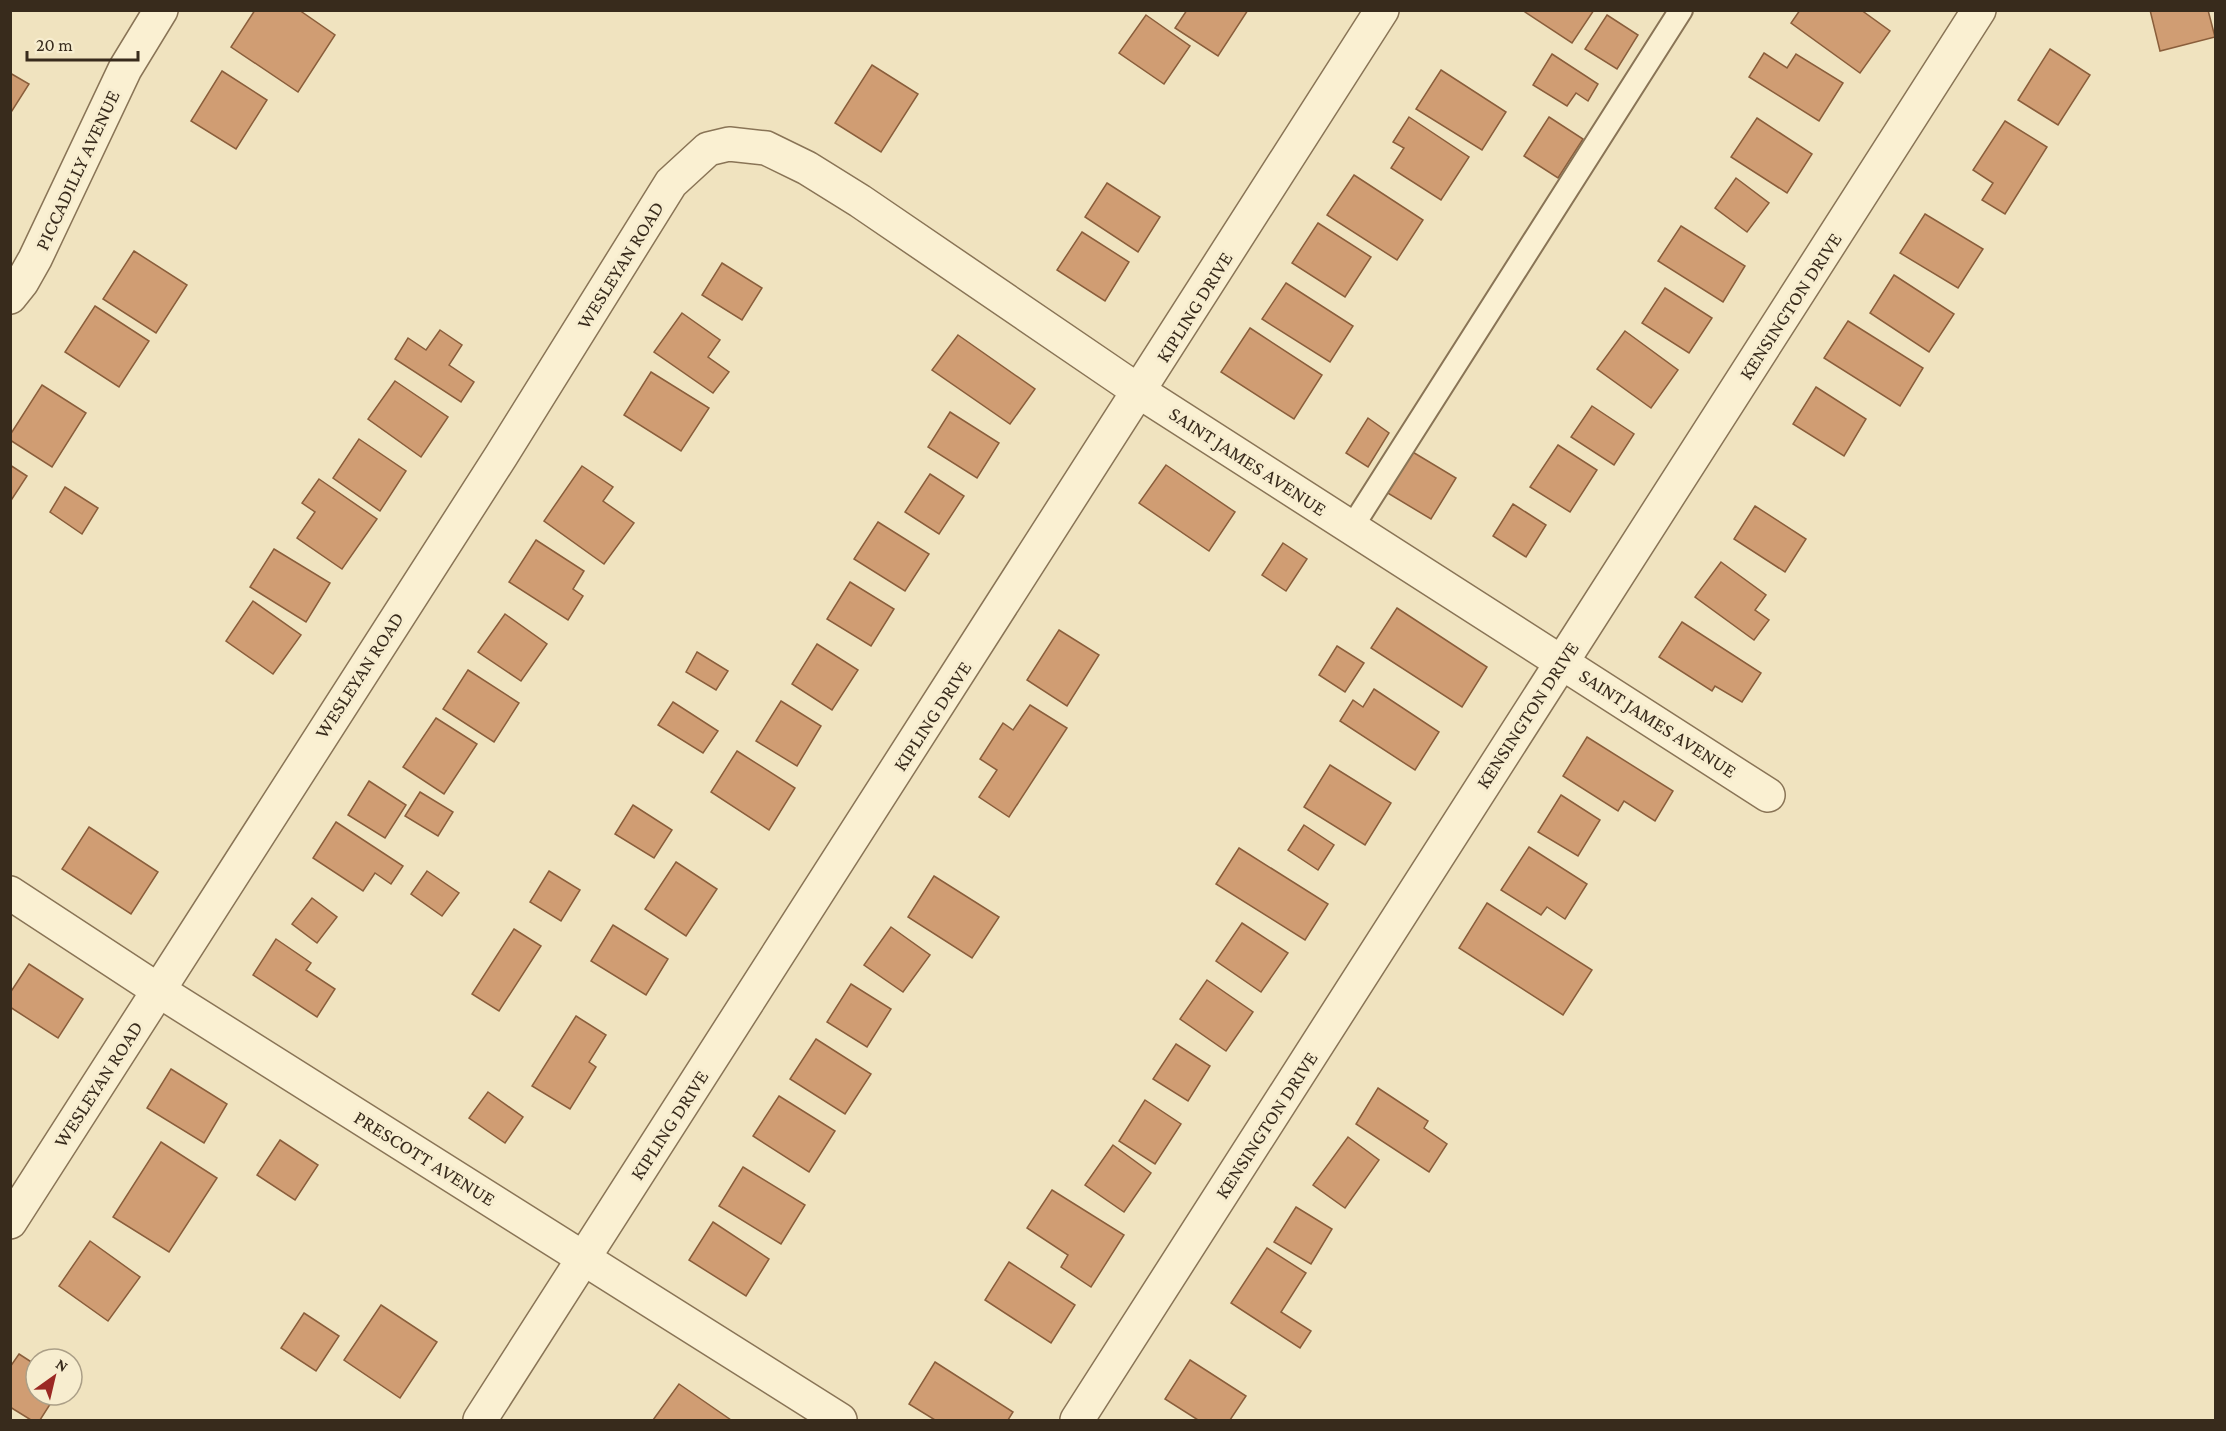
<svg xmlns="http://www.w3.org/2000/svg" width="2226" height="1431" viewBox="0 0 2226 1431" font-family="'Crimson Pro',serif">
<rect width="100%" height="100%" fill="#f0e3bf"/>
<g fill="#d09d73" stroke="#8a5e3b" stroke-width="1.5">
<path d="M 255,10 L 299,10 L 335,35 L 298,92 L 231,47 Z"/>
<path d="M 1187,10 L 1248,10 L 1218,56 L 1175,28 Z"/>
<path d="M 1522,10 L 1594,10 L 1572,43 Z"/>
<path d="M 1800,10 L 1861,10 L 1890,31 L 1860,73 L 1791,23 Z"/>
<path d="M 2150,10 L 2208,10 L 2215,37 L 2160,51 Z"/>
<path d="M 1146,15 L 1190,46 L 1164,84 L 1119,53 Z"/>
<path d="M 1607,15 L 1638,35 L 1617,69 L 1585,49 Z"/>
<path d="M 2050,49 L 2090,75 L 2058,125 L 2018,100 Z"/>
<path d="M 1764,53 L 1787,68 L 1796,54 L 1843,83 L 1819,121 L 1749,77 Z"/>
<path d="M 1552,54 L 1598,84 L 1588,101 L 1576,93 L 1567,106 L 1533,85 Z"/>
<path d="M 872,65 L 918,94 L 881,152 L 835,123 Z"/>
<path d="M 1441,70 L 1506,112 L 1482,150 L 1416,109 Z"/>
<path d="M 222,71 L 267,100 L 236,149 L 191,121 Z"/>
<path d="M 10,73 L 29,84 L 10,114 Z"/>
<path d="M 1409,117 L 1469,157 L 1441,200 L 1391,168 L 1404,148 L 1393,142 Z"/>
<path d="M 1549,117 L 1583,139 L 1558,178 L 1524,156 Z"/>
<path d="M 1757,118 L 1812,154 L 1787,193 L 1731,157 Z"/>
<path d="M 2005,121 L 2047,147 L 2005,214 L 1982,200 L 1993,183 L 1973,170 Z"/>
<path d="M 1354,175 L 1423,220 L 1397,260 L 1327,215 Z"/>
<path d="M 1736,178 L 1769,203 L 1747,232 L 1715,208 Z"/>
<path d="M 1107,183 L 1160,217 L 1138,252 L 1085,217 Z"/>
<path d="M 1925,214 L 1983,249 L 1958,288 L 1900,253 Z"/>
<path d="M 1318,223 L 1371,257 L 1345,297 L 1292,263 Z"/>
<path d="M 1681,226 L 1745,266 L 1723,302 L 1658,261 Z"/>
<path d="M 1082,232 L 1129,262 L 1105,301 L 1057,270 Z"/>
<path d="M 134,251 L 187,285 L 156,333 L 103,299 Z"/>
<path d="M 722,263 L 762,288 L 742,320 L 702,295 Z"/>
<path d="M 1894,275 L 1954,314 L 1929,352 L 1870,313 Z"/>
<path d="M 1286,283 L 1353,326 L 1330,362 L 1262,319 Z"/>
<path d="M 1665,288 L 1712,318 L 1689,353 L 1642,323 Z"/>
<path d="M 95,306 L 149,341 L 119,387 L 65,352 Z"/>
<path d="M 682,313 L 720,340 L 708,357 L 729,372 L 713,393 L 654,352 Z"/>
<path d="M 1848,321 L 1923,368 L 1900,406 L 1824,358 Z"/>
<path d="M 1250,328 L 1322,375 L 1294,419 L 1221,372 Z"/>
<path d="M 440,330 L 462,345 L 449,365 L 474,382 L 461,402 L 395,359 L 408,338 L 426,350 Z"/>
<path d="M 1625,331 L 1678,370 L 1651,408 L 1597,369 Z"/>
<path d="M 958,335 L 1035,389 L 1010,424 L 932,370 Z"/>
<path d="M 651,372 L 709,408 L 681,451 L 624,415 Z"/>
<path d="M 395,381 L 448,417 L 421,457 L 368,419 Z"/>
<path d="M 42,385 L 86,413 L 52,467 L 10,440 L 10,435 Z"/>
<path d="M 1816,387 L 1866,419 L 1844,456 L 1793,424 Z"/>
<path d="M 1592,406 L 1634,434 L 1614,465 L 1571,437 Z"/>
<path d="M 950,412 L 999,443 L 977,478 L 928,447 Z"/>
<path d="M 1368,418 L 1389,433 L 1368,467 L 1346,453 Z"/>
<path d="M 359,439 L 406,471 L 380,511 L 333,478 Z"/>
<path d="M 1558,445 L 1597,470 L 1570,512 L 1530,487 Z"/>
<path d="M 1411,451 L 1456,478 L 1431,519 L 1386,492 Z"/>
<path d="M 10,465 L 27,476 L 10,502 Z"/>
<path d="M 1166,465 L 1235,512 L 1209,551 L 1139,503 Z"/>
<path d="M 582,466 L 613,487 L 603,501 L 634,523 L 604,564 L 544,521 Z"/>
<path d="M 930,474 L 964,496 L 939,534 L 905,512 Z"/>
<path d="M 319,479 L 377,519 L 342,569 L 297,538 L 315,512 L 302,503 Z"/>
<path d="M 65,487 L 98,508 L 82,534 L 50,512 Z"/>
<path d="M 1513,504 L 1546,525 L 1526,557 L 1493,536 Z"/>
<path d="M 1755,506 L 1806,539 L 1785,572 L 1734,539 Z"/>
<path d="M 878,522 L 929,554 L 905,591 L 854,559 Z"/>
<path d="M 536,540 L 584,571 L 573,589 L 583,596 L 568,620 L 509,582 Z"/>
<path d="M 1283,543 L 1307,559 L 1286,591 L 1262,575 Z"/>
<path d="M 274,549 L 330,583 L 306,622 L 250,587 Z"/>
<path d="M 1721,562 L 1766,595 L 1755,610 L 1769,620 L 1754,640 L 1695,597 Z"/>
<path d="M 850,582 L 894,609 L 871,646 L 827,619 Z"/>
<path d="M 253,601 L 301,635 L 273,674 L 226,641 Z"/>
<path d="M 1397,608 L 1487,667 L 1462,707 L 1371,648 Z"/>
<path d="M 505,614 L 547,644 L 521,681 L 478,652 Z"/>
<path d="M 1682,622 L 1761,673 L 1742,702 L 1715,686 L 1712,691 L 1659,657 Z"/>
<path d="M 1059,630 L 1099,655 L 1067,706 L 1027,680 Z"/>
<path d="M 817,644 L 858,670 L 832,710 L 792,684 Z"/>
<path d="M 1337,646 L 1364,663 L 1345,692 L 1319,675 Z"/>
<path d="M 697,652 L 728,671 L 716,690 L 686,672 Z"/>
<path d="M 468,670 L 519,703 L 494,742 L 443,709 Z"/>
<path d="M 1374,689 L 1439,732 L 1415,770 L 1340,721 L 1353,700 L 1363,707 Z"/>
<path d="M 781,701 L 821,726 L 797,766 L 756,741 Z"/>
<path d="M 673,702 L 718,731 L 703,753 L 658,725 Z"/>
<path d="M 1030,705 L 1067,728 L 1009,817 L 979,797 L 997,770 L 980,759 L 1003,723 L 1013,730 Z"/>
<path d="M 436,718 L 477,744 L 444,794 L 403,767 Z"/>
<path d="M 1587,737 L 1673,791 L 1655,821 L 1624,801 L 1618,811 L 1563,776 Z"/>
<path d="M 737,751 L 795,788 L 769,830 L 711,792 Z"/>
<path d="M 1330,765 L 1391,803 L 1365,845 L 1304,807 Z"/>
<path d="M 369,781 L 406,805 L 385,838 L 348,815 Z"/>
<path d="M 420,792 L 453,812 L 438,836 L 405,816 Z"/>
<path d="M 1561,795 L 1600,820 L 1578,856 L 1538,832 Z"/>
<path d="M 633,805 L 672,830 L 654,858 L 615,834 Z"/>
<path d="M 336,822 L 403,866 L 391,884 L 375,873 L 363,891 L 313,858 Z"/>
<path d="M 1304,825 L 1334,845 L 1318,870 L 1288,850 Z"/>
<path d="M 89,827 L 158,872 L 131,914 L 62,869 Z"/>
<path d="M 1529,847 L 1587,884 L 1565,919 L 1547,907 L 1541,915 L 1501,890 Z"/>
<path d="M 1239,848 L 1328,904 L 1305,940 L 1216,884 Z"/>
<path d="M 676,862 L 717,889 L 686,936 L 645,909 Z"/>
<path d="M 427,871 L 459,893 L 442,916 L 411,894 Z"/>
<path d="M 549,871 L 580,890 L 561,921 L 530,902 Z"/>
<path d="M 934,876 L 999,917 L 972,958 L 908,917 Z"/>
<path d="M 312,898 L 337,917 L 317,943 L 292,924 Z"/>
<path d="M 1487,903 L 1592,970 L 1563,1015 L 1459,948 Z"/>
<path d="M 1242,923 L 1288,953 L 1261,992 L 1216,961 Z"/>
<path d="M 613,925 L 668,959 L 646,995 L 591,961 Z"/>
<path d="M 891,927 L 930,955 L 903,992 L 864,965 Z"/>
<path d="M 514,929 L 541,946 L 499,1011 L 472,994 Z"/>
<path d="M 276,939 L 311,963 L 306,970 L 335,989 L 317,1017 L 253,975 Z"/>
<path d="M 29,964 L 83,999 L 58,1038 L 10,1007 L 10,993 Z"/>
<path d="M 1207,980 L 1253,1012 L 1226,1051 L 1180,1019 Z"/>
<path d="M 851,984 L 891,1009 L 867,1047 L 827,1022 Z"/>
<path d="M 576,1016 L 606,1035 L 589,1062 L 596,1067 L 570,1109 L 532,1086 Z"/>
<path d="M 816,1039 L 871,1074 L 845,1114 L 790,1079 Z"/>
<path d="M 1176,1044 L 1210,1066 L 1188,1101 L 1153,1079 Z"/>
<path d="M 171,1069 L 227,1104 L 204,1143 L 147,1108 Z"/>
<path d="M 1378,1088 L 1428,1121 L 1424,1128 L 1447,1144 L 1429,1172 L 1356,1124 Z"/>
<path d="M 488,1092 L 523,1117 L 505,1143 L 469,1118 Z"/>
<path d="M 779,1096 L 835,1131 L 809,1172 L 753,1136 Z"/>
<path d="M 1145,1100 L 1181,1124 L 1155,1164 L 1119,1141 Z"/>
<path d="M 1348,1137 L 1379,1160 L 1345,1208 L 1313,1185 Z"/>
<path d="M 280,1140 L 318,1165 L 295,1200 L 257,1175 Z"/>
<path d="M 161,1142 L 217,1178 L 169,1252 L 113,1217 Z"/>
<path d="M 1113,1145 L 1151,1173 L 1124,1212 L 1085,1185 Z"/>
<path d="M 743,1167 L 805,1205 L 781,1244 L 719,1206 Z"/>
<path d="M 1052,1190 L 1124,1235 L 1091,1287 L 1061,1267 L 1068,1255 L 1027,1228 Z"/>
<path d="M 1296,1207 L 1332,1229 L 1311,1264 L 1274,1242 Z"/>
<path d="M 713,1222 L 769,1259 L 746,1296 L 689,1260 Z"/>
<path d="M 90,1241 L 140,1277 L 108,1321 L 59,1286 Z"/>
<path d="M 1267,1248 L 1306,1273 L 1281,1312 L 1311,1331 L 1300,1348 L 1231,1303 Z"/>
<path d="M 1009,1262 L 1075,1305 L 1051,1343 L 985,1300 Z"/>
<path d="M 381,1305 L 437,1342 L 400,1398 L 344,1360 Z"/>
<path d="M 304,1313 L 339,1336 L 316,1371 L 281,1348 Z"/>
<path d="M 19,1354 L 36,1365 L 36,1395 L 56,1395 L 40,1420 L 31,1420 L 10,1407 L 10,1367 Z"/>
<path d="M 1190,1360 L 1246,1396 L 1230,1420 L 1198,1420 L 1165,1399 Z"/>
<path d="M 935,1362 L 1013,1412 L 1008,1420 L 935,1420 L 909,1404 Z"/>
<path d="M 679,1384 L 731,1420 L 653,1420 Z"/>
</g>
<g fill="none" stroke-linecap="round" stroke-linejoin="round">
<g stroke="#897456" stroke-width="26">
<path id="lane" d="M 1352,527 L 1681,10"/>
</g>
<g stroke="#897456" stroke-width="36">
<g id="street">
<path d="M 10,297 L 22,282 L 35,259 L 125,69 L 161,10"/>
<path d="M 10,893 L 158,990 L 840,1420"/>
<path d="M 10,1222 L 501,456 L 671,183 L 708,149 L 729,144 L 766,148 L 807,168 L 860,201 L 1140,392 L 1768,795"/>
<path d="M 480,1420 L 1382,10"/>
<path d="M 1077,1420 L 1979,10"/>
</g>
</g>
<use href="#lane" stroke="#faf0d2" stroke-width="22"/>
<use href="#street" stroke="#faf0d2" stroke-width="33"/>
</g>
<g text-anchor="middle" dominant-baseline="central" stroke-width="6" stroke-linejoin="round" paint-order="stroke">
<g font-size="20" fill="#382b1c" stroke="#f7edcf">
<text transform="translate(77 170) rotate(-65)">PICCADILLY AVENUE</text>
<text transform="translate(620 265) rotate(-58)">WESLEYAN ROAD</text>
<text transform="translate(1790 306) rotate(-57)">KENSINGTON DRIVE</text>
<text transform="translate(1194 307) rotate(-58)">KIPLING DRIVE</text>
<text transform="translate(1248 461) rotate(33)">SAINT JAMES AVENUE</text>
<text transform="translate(359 675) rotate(-57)">WESLEYAN ROAD</text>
<text transform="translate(1527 715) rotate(-57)">KENSINGTON DRIVE</text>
<text transform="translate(932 716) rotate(-57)">KIPLING DRIVE</text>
<text transform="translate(1658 723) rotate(33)">SAINT JAMES AVENUE</text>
<text transform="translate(98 1084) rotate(-57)">WESLEYAN ROAD</text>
<text transform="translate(669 1125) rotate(-57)">KIPLING DRIVE</text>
<text transform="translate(1266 1125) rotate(-57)">KENSINGTON DRIVE</text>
<text transform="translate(425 1158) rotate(32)">PRESCOTT AVENUE</text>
</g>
</g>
<rect width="2226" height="1431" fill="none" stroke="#382b1c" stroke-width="24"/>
<g transform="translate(54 1377) rotate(34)"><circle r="28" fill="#f7edcf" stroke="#ab9f87" stroke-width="1.5"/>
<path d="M0-4.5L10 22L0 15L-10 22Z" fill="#9b2823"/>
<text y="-9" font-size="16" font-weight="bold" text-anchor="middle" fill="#382b1c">N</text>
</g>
<path d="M27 51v9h111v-9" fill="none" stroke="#382b1c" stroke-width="3"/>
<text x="36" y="51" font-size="18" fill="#382b1c" stroke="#f7edcf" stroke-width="4.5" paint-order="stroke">20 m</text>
</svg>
